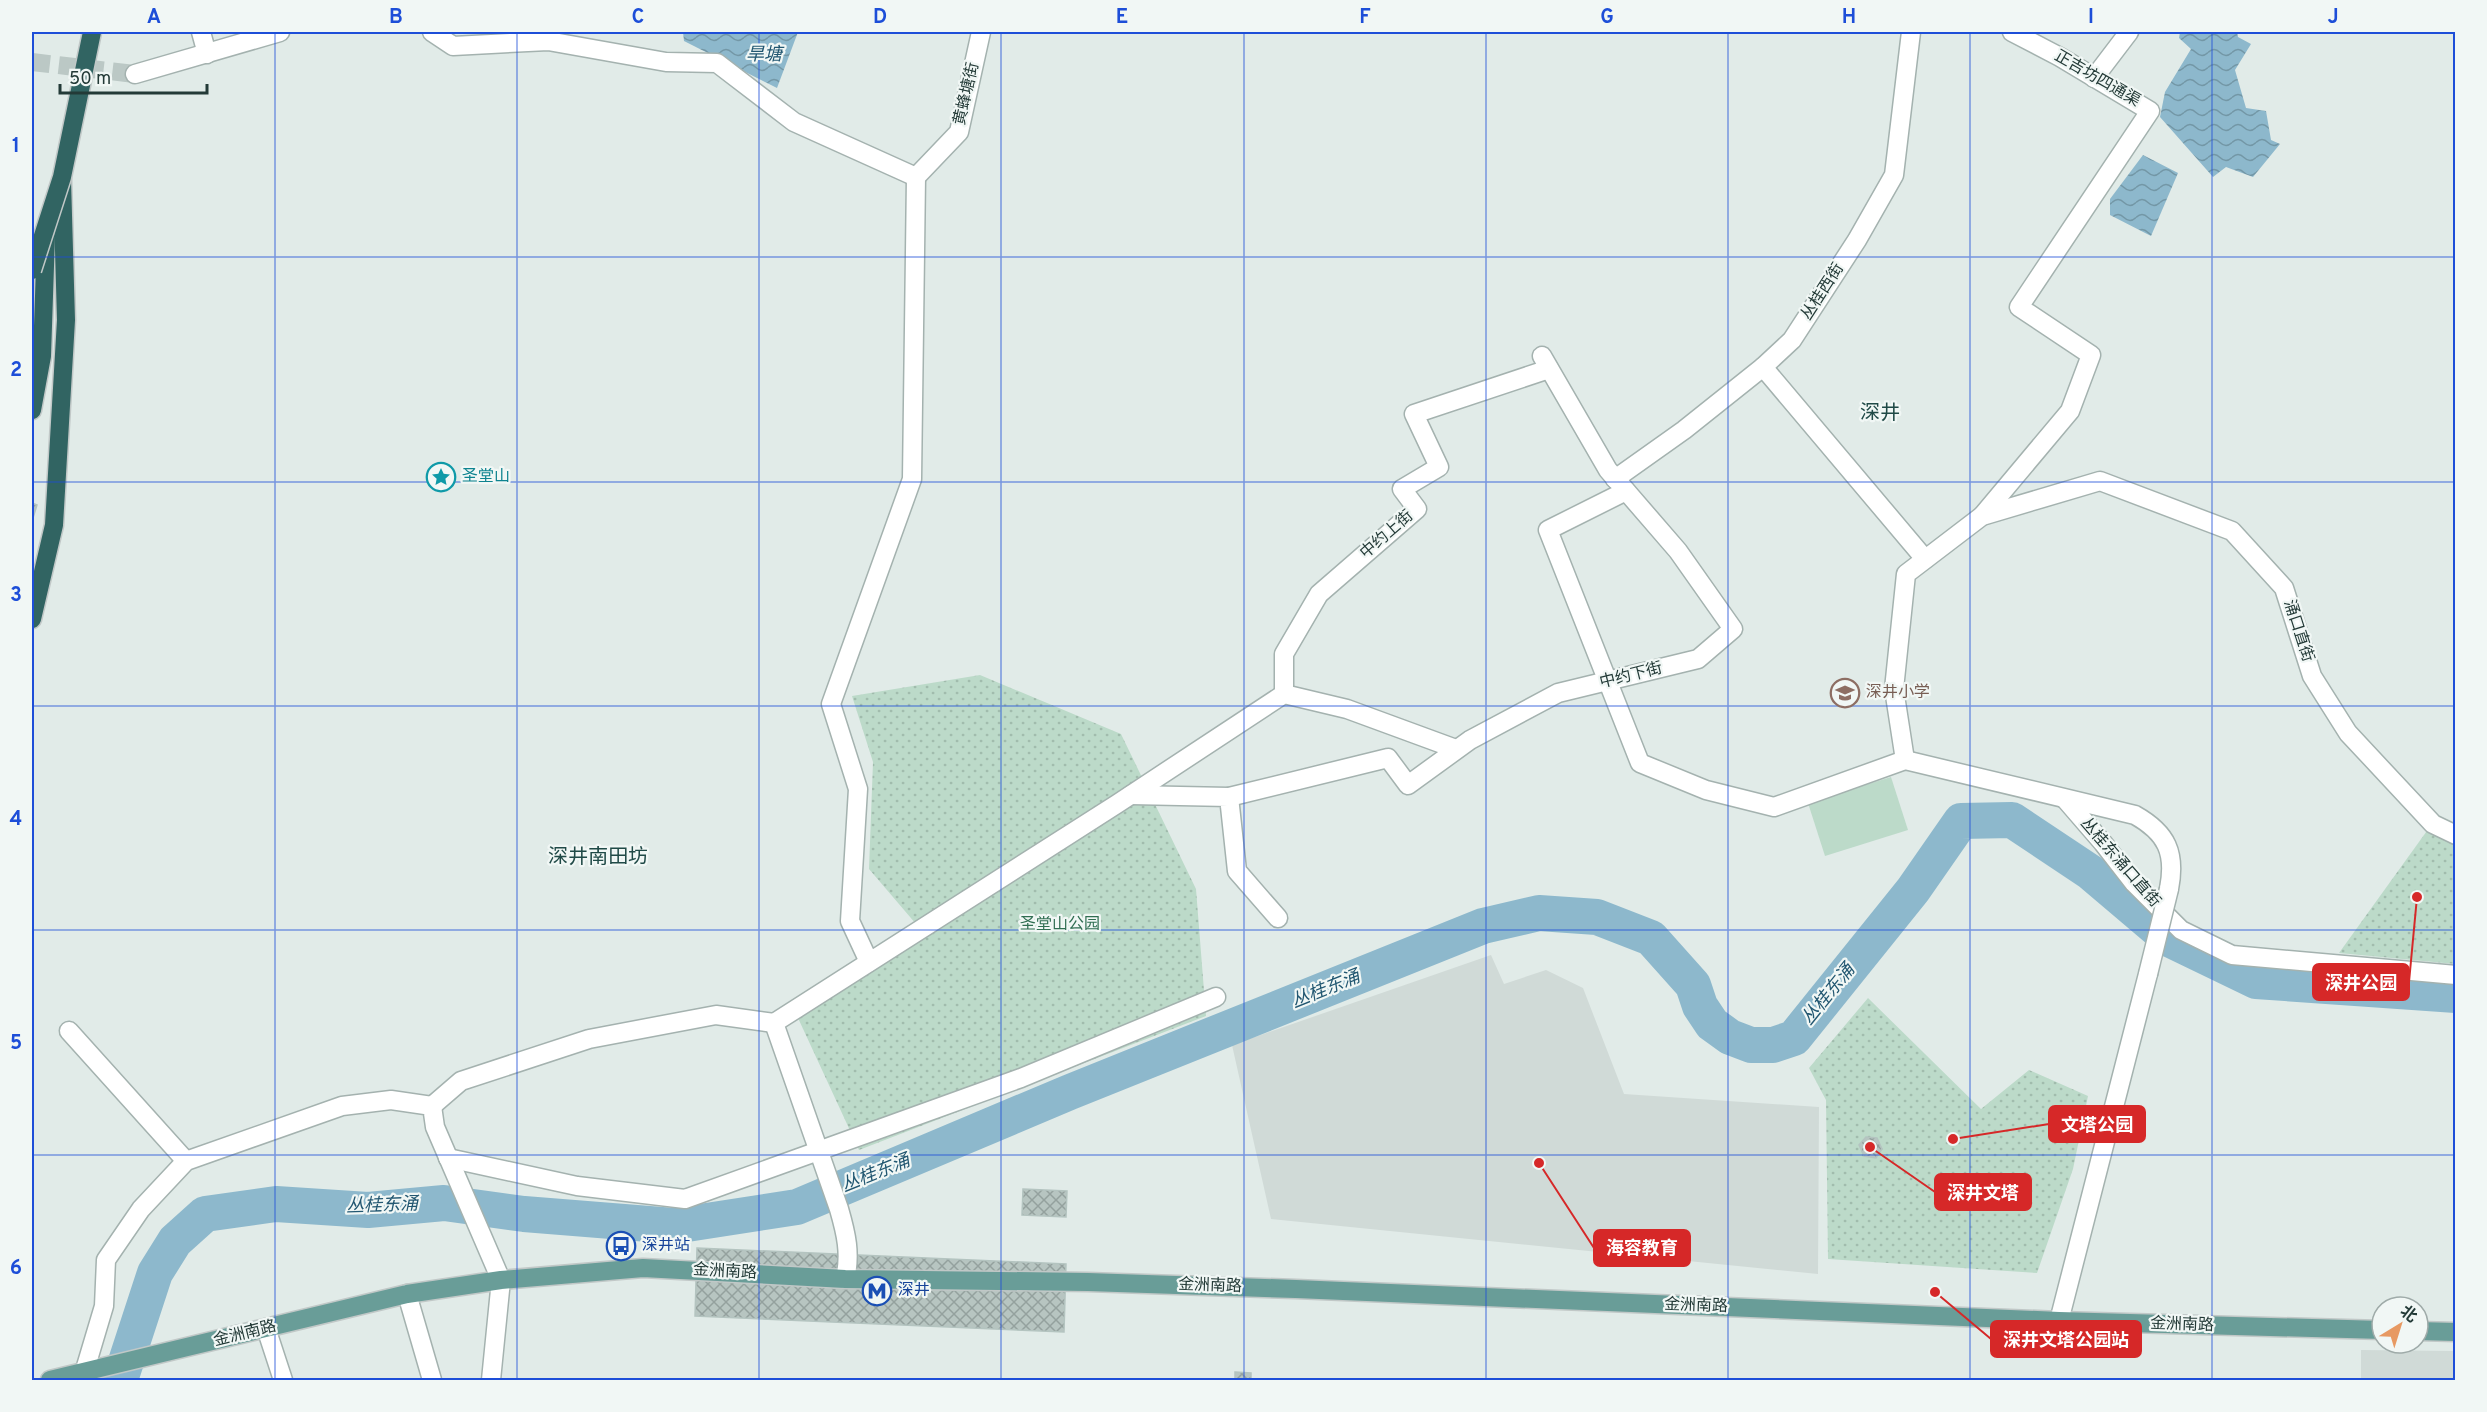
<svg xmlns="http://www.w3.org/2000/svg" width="2487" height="1412" viewBox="0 0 2487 1412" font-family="Overpass,'Noto Sans SC',sans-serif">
<defs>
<pattern id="park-dots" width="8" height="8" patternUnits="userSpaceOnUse" patternTransform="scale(1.5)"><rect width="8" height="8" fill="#bcdac9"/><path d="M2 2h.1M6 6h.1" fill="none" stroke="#a1bcad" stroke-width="1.8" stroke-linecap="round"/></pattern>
<pattern id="water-waves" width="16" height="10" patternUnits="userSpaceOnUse" patternTransform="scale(1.5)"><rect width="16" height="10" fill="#8db8cc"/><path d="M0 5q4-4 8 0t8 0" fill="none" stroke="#7397a6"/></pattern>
<pattern id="building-cross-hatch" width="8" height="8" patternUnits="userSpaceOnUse" patternTransform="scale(1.5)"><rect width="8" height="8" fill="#b7c5c1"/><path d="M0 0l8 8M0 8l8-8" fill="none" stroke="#94a19e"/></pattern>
</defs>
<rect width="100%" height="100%" fill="#e1ebe8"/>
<g fill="#d0dad7">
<path d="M 1491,955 L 1504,984 L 1546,970 L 1583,988 L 1624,1094 L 1819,1107 L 1818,1274 L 1271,1219 L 1232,1045 Z"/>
<path d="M 2361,1350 L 2455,1351 L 2455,1380 L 2361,1380 Z"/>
</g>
<path fill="#bcdac9" d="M 1891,777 L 1908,830 L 1825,856 L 1808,803 Z"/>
<g fill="url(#park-dots)">
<path d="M 980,675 L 1121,734 L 1196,889 L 1206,1016 L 859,1150 L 798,1018 L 922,931 L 869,869 L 873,762 L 852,696 Z"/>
<path d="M 2429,828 L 2455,841 L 2455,964 L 2339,953 Z"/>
<path d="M 1868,998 L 1981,1109 L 2029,1070 L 2088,1096 L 2073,1169 L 2037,1273 L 1828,1259 L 1826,1100 L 1809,1068 Z"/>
</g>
<g fill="url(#water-waves)">
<path d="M 683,32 L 798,32 L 777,88 L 684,41 Z"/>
<path d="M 2180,32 L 2237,32 L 2238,37 L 2251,44 L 2235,70 L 2246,108 L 2266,111 L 2271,140 L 2280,144 L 2253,177 L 2226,167 L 2213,177 L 2160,117 L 2165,92 L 2191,49 L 2179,38 Z"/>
<path d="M 2143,155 L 2178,173 L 2151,236 L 2110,215 L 2110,199 Z"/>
</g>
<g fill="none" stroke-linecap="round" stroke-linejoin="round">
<path stroke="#8db8cc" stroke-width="36" d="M 120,1380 L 155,1273 L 175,1241 L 205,1214 L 276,1204 L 368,1210 L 444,1203 L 524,1214 L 674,1226 L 797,1207 L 1070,1092 L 1483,926 L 1539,913 L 1597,917 L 1651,938 L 1693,985 L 1700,1006 L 1712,1024 L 1730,1037 L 1751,1045 L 1773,1045 L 1794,1038 L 1913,890 L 1961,821 L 2012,820 L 2090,872 L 2169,939 L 2256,981 L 2456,995"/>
</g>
<g fill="url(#building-cross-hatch)" stroke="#b4c4c0" stroke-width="1.5">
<path d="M 32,503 L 37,505 L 32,521 Z"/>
<path d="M 1866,1137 L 1877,1138 L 1882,1149 L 1876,1158 L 1864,1156 L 1859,1145 Z"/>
<path d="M 1023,1189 L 1067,1191 L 1066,1217 L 1022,1215 Z"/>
<path d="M 697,1248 L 1066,1264 L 1064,1332 L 695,1316 Z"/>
<path d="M 1235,1372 L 1251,1373 L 1251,1380 L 1235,1380 Z"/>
</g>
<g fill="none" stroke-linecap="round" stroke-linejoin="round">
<path stroke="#bbc8c5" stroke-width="18" stroke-dasharray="18 9" stroke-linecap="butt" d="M 32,62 L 135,74"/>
<g stroke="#a4b2af" stroke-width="21">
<g id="minor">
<path d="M 201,32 L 207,54"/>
<path d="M 432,32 L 453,46 L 548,41 L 666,62 L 717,63 L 794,122 L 916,177"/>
<path d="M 135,74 L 280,32"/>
<path d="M 2094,78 L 2129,32"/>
<path d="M 916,177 L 959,132 L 981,32"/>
<path d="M 1763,367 L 1925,559"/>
<path d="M 1615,479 L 1684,430 L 1763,367 L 1792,340 L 1857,240 L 1894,175 L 1911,32"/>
<path d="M 1626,491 L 1548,530 L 1640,763 L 1706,790 L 1774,807 L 1905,760 L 2135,815 C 2167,833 2176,853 2169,889"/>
<path d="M 1982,516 L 2070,411 L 2091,355 L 2019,307 L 2150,111 L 2060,57 L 2012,32"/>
<path d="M 1284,694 L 1284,654 L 1319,594 L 1417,509 L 1402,489 L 1439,467 L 1414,414 L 1549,369"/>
<path d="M 1905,760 L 1894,689 L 1906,574 L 1982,516 L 2100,481 L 2232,531 L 2284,588 L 2312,676 L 2348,733 L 2433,824 L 2456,835"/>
<path d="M 1131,795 L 1229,797 L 1237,871 L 1278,918"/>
<path d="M 1229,797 L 1388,758 L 1408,785 L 1470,740 L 1558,693 L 1698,659 L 1733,629 L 1678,551 L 1608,470 L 1542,356"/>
<path d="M 2065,799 L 2103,843 L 2134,883 L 2181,930 L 2232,955 L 2456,975"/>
<path d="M 869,962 L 850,921 L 858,789 L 831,704 L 912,479 L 916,177"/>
<path d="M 69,1031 L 186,1161"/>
<path d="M 432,1106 L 461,1081 L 589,1039 L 716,1015 L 774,1023"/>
<path d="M 448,1158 L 577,1186 L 685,1199 L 1021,1078 L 1216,997"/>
<path d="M 845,1279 C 851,1254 846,1233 839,1209 L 774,1023 L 1117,804 L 1284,694 L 1347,709 L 1456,749"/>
<path d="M 407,1294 L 432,1380"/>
<path d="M 2059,1321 L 2148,974"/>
<path d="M 266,1328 L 283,1380"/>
<path d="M 84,1373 L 104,1306 L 106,1260 L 141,1209 L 186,1161 L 342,1106 L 391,1100 L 432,1106 L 435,1127 L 501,1280 L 491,1380"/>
</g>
</g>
<g stroke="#c1c8c7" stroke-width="21">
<g id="major">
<path d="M 2418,1331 L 2456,1332"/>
<path d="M 50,1380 L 407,1294 L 501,1280 L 643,1268 L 845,1279 L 1088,1282 L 1296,1289 L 2059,1321 L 2382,1330"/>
</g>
</g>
<g stroke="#c1c8c7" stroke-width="21">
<g id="highway">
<path d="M 32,410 L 42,356 L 46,236"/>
<path d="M 32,619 L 54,525 L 66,320 L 62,180"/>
</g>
</g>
<use href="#minor" stroke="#fff" stroke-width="18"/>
<use href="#major" stroke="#699d98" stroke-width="18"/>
<use href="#highway" stroke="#316462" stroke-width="18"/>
<g stroke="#a4b2af" stroke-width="21" stroke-linecap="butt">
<path id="minor-bridge" d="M 2148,974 L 2169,889"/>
</g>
<g stroke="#c1c8c7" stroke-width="21" stroke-linecap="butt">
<path id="highway-bridge" d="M 32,270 L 62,177 L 92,32"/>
</g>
<use href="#minor-bridge" stroke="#fff" stroke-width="18"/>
<use href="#highway-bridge" stroke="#316462" stroke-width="18"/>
</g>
<path fill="none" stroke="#1d4ed8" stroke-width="1.5" stroke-opacity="0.55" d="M 275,32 L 275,1380M 517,32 L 517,1380M 759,32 L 759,1380M 1001,32 L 1001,1380M 1244,32 L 1244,1380M 1486,32 L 1486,1380M 1728,32 L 1728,1380M 1970,32 L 1970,1380M 2212,32 L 2212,1380M 32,257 L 2456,257M 32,482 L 2456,482M 32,706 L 2456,706M 32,930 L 2456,930M 32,1155 L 2456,1155"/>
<defs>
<g id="sight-ring" transform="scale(1.5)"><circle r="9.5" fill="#f1f7f5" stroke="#0f9aa8" stroke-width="1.5"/><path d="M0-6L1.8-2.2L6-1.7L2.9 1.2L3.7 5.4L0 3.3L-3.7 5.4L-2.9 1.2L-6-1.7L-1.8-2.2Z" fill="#0f9aa8"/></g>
<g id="school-ring" transform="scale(1.5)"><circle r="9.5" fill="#f1f7f5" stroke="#8d6e63" stroke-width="1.5"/><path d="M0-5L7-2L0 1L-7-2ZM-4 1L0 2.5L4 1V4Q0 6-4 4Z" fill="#8d6e63"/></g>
<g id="bus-ring" transform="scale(1.5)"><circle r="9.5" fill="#f1f7f5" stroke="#1a4fb4" stroke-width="1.5"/><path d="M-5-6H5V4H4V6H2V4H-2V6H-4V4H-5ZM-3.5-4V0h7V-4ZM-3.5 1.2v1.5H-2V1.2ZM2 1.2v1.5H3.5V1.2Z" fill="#1a4fb4"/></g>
<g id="metro-ring" transform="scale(1.5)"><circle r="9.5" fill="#f1f7f5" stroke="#1a4fb4" stroke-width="1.5"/><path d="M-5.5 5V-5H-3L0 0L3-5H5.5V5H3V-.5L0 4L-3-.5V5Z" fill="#1a4fb4"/></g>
</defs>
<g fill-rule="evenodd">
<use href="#sight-ring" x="441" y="477"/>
<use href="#school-ring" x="1845" y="693"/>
<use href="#bus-ring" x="621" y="1246"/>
<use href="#metro-ring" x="877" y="1291"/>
</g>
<g text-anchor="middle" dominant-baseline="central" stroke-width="4.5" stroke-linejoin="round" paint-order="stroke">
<g font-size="16" fill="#233a37" stroke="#f1f7f5">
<text transform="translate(2097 79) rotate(30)">正吉坊四通渠</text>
<text transform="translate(967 94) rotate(-77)">黄蜂塘街</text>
<text transform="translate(1823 292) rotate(-57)">丛桂西街</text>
<text transform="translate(1387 535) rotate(-41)">中约上街</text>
<text transform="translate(2298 631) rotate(72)">涌口直街</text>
<text transform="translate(1631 676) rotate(-14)">中约下街</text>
<text transform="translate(2120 863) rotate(49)">丛桂东涌口直街</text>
<text transform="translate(725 1272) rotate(3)">金洲南路</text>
<text transform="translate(1210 1286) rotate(2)">金洲南路</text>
<text transform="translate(1696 1306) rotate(2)">金洲南路</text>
<text transform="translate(2182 1325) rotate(2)">金洲南路</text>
<text transform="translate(245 1334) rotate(-14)">金洲南路</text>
</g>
<g font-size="16" fill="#0d838f" stroke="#f1f7f5" text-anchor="start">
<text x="462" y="477">圣堂山</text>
</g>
<g font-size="16" fill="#785e54" stroke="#f1f7f5" text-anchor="start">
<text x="1866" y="693">深井小学</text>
</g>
<g font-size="16" fill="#306e52" stroke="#f1f7f5">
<text x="1060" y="925">圣堂山公园</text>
</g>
<g font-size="16" fill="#164399" stroke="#f1f7f5" text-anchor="start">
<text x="642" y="1246">深井站</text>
<text x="898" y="1291">深井</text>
</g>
<g font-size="18" font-style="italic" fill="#225771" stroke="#f1f7f5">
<text x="764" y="55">旱塘</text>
<text transform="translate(1326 990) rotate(-22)">丛桂东涌</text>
<text transform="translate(1829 995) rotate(-51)">丛桂东涌</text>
<text transform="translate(876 1174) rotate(-22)">丛桂东涌</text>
<text transform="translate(382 1206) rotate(-2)">丛桂东涌</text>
</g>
<g font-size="20" fill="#204a47" stroke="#f1f7f5">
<text x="1880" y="414">深井</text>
<text x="598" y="858">深井南田坊</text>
</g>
</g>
<path fill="none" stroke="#d62828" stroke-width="2" d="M2417 897L2409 982M1953 1139L2049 1124M1870 1147L1935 1192M1539 1163L1594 1248M1935 1292L1991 1339"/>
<g fill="#d62828" stroke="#f1f7f5" stroke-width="2">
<circle cx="2417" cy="897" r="6"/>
<circle cx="1953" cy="1139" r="6"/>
<circle cx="1870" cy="1147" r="6"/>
<circle cx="1539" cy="1163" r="6"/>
<circle cx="1935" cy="1292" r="6"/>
</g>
<g fill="#d62828" stroke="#d62828" stroke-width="2">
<rect x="2313" y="964" width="96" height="36" rx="6"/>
<rect x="2049" y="1106" width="96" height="36" rx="6"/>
<rect x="1935" y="1174" width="96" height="36" rx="6"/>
<rect x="1594" y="1230" width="96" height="36" rx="6"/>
<rect x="1991" y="1321" width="150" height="36" rx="6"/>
</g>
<g font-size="18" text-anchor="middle" font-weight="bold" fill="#fff">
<text x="2361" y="989">深井公园</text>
<text x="2097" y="1131">文塔公园</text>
<text x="1983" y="1199">深井文塔</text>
<text x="1642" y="1254">海容教育</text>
<text x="2066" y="1346">深井文塔公园站</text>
</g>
<rect width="2487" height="1412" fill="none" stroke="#f1f7f5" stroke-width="66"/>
<g transform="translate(2400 1325) rotate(38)"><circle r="28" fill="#f1f7f5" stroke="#9faba9" stroke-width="1.5"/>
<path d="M0-4.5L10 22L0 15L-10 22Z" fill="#e79962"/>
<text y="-9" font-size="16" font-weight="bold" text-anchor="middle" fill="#233a37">北</text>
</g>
<path d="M60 84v9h147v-9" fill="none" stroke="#233a37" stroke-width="3"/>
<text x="69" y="84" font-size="18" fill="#233a37" stroke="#f1f7f5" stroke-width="4.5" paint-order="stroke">50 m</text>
<rect x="33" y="33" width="2421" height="1346" fill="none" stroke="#1d4ed8" stroke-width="2"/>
<g font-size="20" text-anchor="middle" font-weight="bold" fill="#1d4ed8">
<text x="154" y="23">A</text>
<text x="396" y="23">B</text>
<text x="638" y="23">C</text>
<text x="880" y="23">D</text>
<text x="1122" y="23">E</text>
<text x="1365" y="23">F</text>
<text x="1607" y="23">G</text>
<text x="1849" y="23">H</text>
<text x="2091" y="23">I</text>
<text x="2333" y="23">J</text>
<text x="16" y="152">1</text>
<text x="16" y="376">2</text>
<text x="16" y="601">3</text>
<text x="16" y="825">4</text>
<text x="16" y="1049">5</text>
<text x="16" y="1274">6</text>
</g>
</svg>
